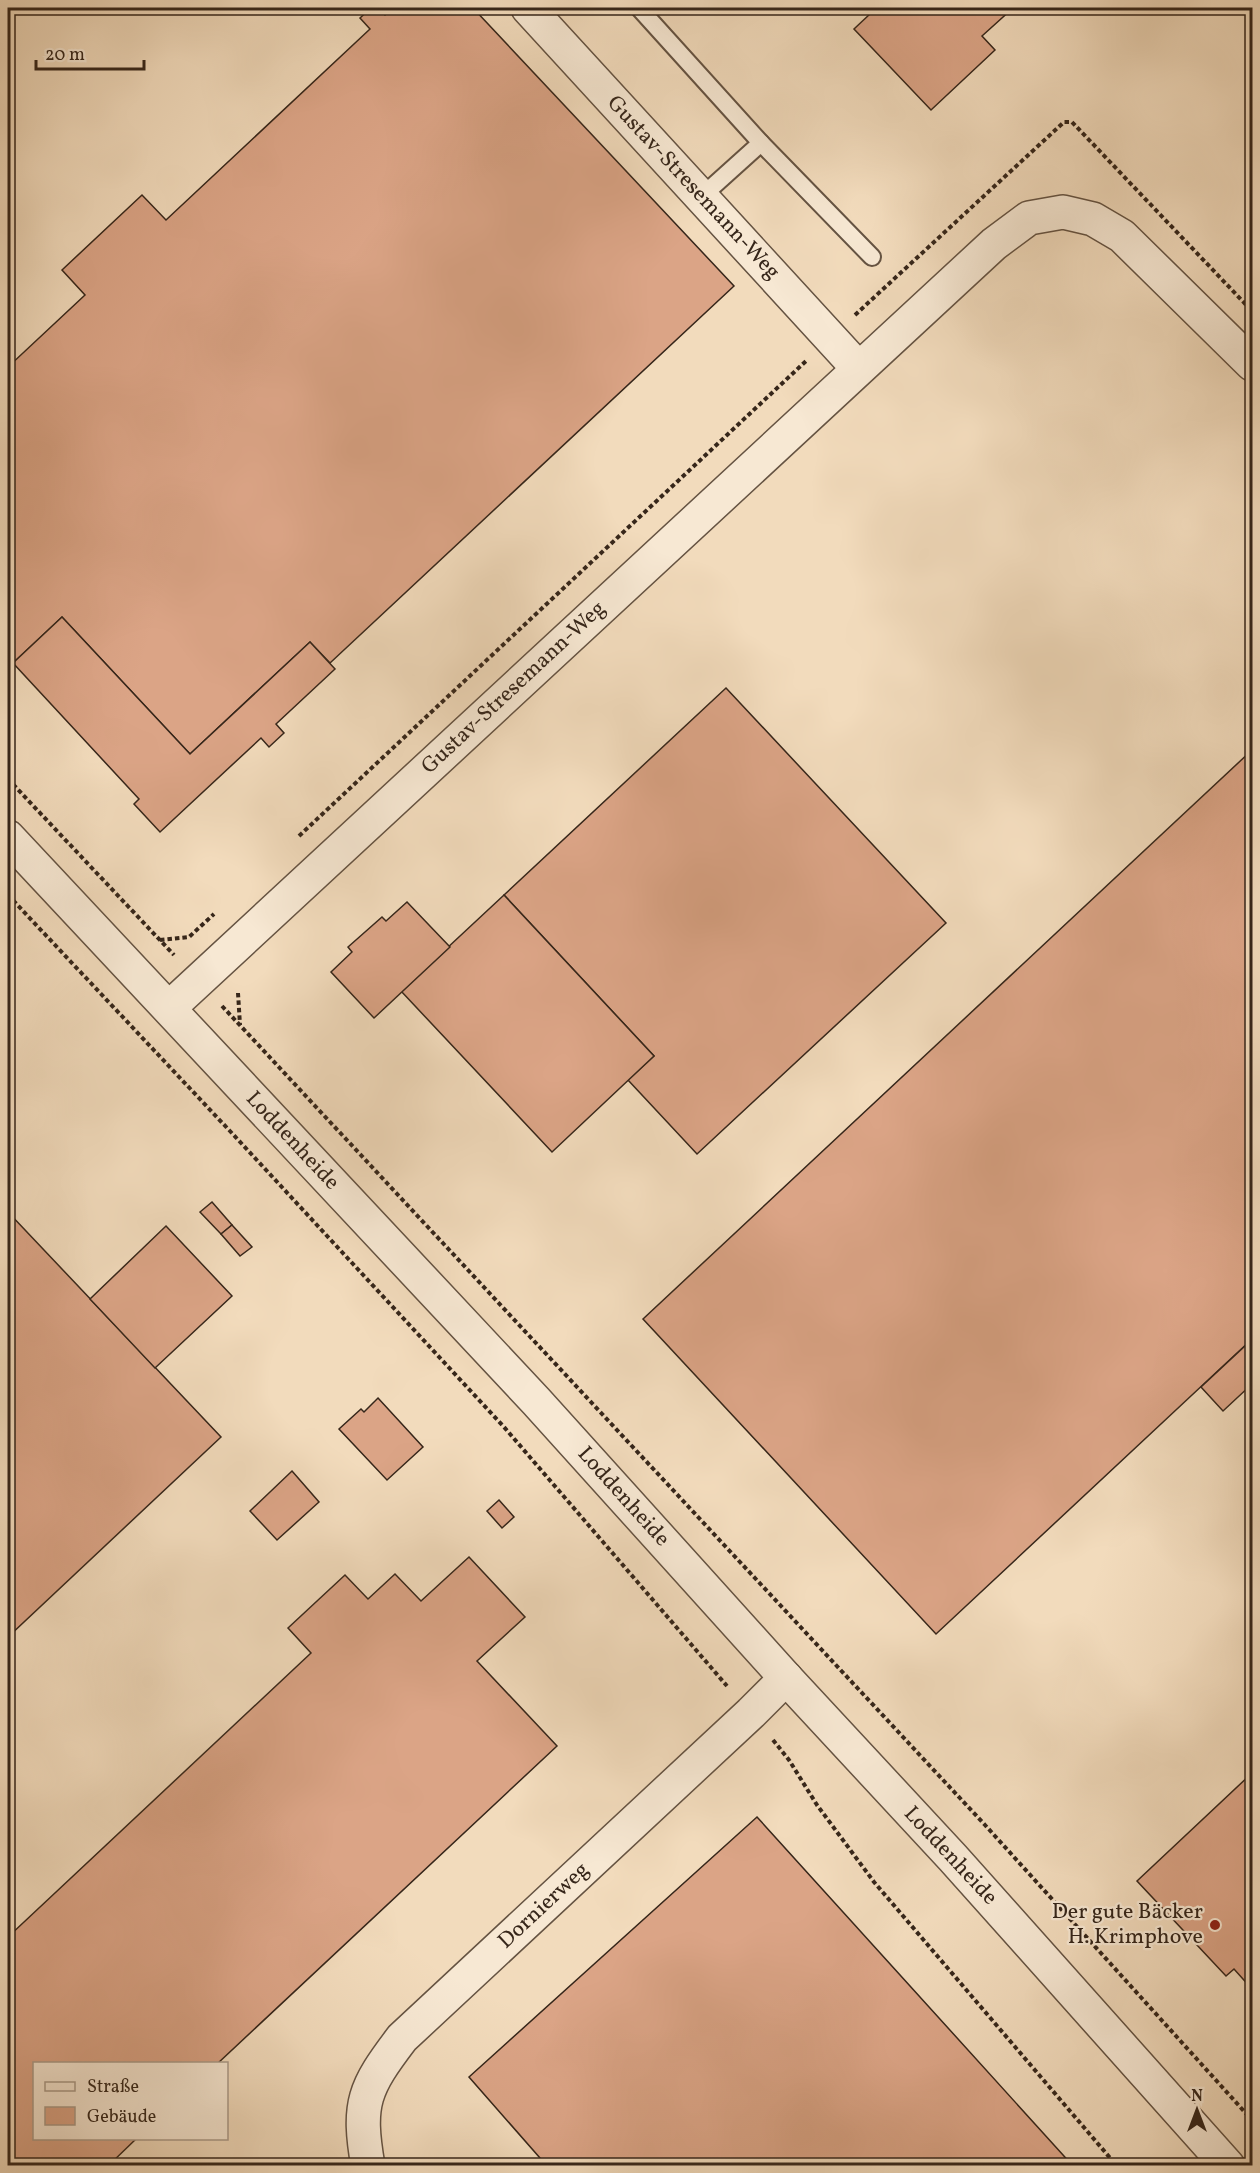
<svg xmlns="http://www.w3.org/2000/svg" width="1260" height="2173" viewBox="0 0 1260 2173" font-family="Vollkorn,serif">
<rect width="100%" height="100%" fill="#f2dbbc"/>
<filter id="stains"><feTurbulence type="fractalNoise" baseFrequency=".00333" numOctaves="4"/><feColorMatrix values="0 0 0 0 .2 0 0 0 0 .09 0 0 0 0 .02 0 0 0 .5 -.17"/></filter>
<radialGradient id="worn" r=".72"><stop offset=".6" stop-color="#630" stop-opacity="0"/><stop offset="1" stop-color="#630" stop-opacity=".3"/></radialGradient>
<g fill="#dba486" stroke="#36261a" stroke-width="1.5">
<path d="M 371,8 L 378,8 L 385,15 L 393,8 L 473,8 L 734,286 L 330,663 L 310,642 L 190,754 L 62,617 L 13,663 L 8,658 L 8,367 L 85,295 L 62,270 L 142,195 L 166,220 L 370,29 L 360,18 Z"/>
<path d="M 866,8 L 1013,8 L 982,36 L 995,50 L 931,110 L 854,29 L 871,13 Z"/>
<path d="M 62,617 L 190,754 L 310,642 L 335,669 L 276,724 L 284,733 L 269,747 L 261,738 L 160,832 L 134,804 L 139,799 L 13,663 Z"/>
<path d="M 726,688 L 946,923 L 697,1154 L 628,1080 L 654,1056 L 504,895 Z"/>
<path d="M 1252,750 L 1252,1339 L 936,1634 L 643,1319 Z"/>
<path d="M 504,895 L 654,1056 L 552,1152 L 401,991 Z"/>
<path d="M 407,902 L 450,947 L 374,1018 L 331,972 L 352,952 L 348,947 L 382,917 L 386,921 Z"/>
<path d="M 212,1202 L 232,1225 L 221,1234 L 200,1212 Z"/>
<path d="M 8,1212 L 221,1437 L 8,1637 Z"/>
<path d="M 232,1225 L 252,1247 L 240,1256 L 221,1234 Z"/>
<path d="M 166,1226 L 232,1296 L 155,1368 L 90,1299 Z"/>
<path d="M 1245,1346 L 1252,1354 L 1252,1384 L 1223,1411 L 1201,1387 Z"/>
<path d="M 378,1398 L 423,1447 L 387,1480 L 339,1429 L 361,1409 L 364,1412 Z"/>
<path d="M 292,1471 L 319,1502 L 277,1540 L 250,1511 Z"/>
<path d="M 499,1500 L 514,1517 L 502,1528 L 487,1511 Z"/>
<path d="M 469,1557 L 525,1617 L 477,1661 L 557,1746 L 217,2064 L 34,2064 L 34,2138 L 137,2138 L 108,2166 L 8,2166 L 8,1937 L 311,1653 L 288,1628 L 345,1575 L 368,1599 L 395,1574 L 421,1601 Z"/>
<path d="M 1252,1773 L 1252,1989 L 1234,1969 L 1226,1976 L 1137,1881 Z"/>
<path d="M 757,1817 L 1073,2166 L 547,2166 L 469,2077 Z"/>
</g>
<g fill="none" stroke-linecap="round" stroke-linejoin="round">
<g stroke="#655342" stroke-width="20">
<g id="service">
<path d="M 639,8 L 761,143 L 872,257"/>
<path d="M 701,197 L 761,143"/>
</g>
</g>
<g stroke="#655342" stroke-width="36">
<g id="minor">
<path d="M 528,8 L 858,368"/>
<path d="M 169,1008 L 994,244 L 1029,218 L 1063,212 L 1093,219 L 1122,236 L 1252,364"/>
<path d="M 368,2166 C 357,2103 364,2088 402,2038 L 751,1713 L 786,1678"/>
</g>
</g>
<g stroke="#655342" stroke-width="36">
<path id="tertiary" d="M 8,837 L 536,1401 L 786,1678 L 953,1858 L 1228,2166"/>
</g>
<g stroke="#36261a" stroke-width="4" stroke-dasharray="4.5 3" stroke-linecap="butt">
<path d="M 855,315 L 1064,122 L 1072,122 L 1252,311"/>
<path d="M 8,779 L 174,955"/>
<path d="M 299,836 L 806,361"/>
<path d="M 8,895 L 229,1130 L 504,1427 L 727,1686"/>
<path d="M 160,940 L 189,937 L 214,914"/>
<path d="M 238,993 L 240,1025"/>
<path d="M 222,1006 L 985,1825 L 1252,2120"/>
<path d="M 773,1740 L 789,1760 L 817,1805 L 874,1882 L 1117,2166"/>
</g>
<use href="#service" stroke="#f7e8d3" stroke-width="16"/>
<use href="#minor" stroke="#f7e8d3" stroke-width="33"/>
<use href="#tertiary" stroke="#f7e8d3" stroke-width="33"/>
</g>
<circle fill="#8f2418" stroke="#f7e8d3" stroke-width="2" cx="1215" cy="1925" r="6"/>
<g text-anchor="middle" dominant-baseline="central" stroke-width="4.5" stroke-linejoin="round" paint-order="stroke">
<g font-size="22" fill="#36261a" stroke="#f7e8d3">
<text transform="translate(693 188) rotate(47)">Gustav-Stresemann-Weg</text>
<text transform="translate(514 688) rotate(-43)">Gustav-Stresemann-Weg</text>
<text transform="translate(292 1141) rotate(47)">Loddenheide</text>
<text transform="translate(623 1497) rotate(48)">Loddenheide</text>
<text transform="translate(950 1856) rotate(47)">Loddenheide</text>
<text transform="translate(544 1906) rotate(-43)">Dornierweg</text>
</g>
<g font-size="22" fill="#36261a" stroke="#f7e8d3" text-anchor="end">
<text x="1203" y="1912">Der gute Bäcker<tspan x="1203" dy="25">H. Krimphove</tspan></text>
</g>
</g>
<rect width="1260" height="2173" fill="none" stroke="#f2dbbc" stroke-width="30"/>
<rect x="9" y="9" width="1242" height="2155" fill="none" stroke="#36261a" stroke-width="3"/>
<rect x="15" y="15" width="1230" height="2143" fill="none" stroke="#36261a" stroke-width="1.5"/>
<rect x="33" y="2062" width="195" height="78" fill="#f7e8d3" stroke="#aa9a89" stroke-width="1.5"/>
<rect x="45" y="2082" width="30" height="9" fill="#f7e8d3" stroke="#aa9a89" stroke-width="1.5"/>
<text x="87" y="2092" font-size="18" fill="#36261a">Straße</text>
<rect x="45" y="2107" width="30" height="18" fill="#dba486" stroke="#aa9a89" stroke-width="1.5"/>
<text x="87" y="2122" font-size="18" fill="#36261a">Gebäude</text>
<g transform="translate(1197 2110)" stroke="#f7e8d3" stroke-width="4.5" paint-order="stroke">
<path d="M0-4.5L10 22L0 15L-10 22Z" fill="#36261a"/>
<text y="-9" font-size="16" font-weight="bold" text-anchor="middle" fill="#36261a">N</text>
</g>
<path d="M36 60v9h108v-9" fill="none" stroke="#36261a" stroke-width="3"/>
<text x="45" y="60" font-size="18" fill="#36261a" stroke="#f7e8d3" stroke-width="4.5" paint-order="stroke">20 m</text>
<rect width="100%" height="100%" filter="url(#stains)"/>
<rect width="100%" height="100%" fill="url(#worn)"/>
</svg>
